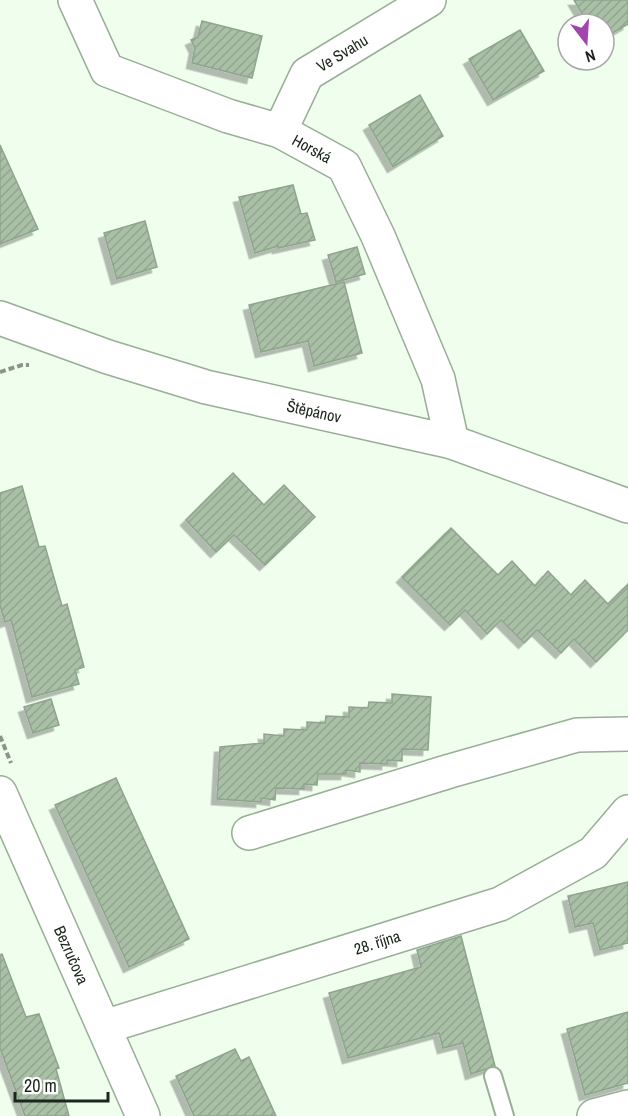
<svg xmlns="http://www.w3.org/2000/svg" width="628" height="1116" viewBox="0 0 628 1116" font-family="'Archivo Narrow',sans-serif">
<defs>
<pattern id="building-hatch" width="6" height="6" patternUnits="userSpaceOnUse" patternTransform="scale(1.5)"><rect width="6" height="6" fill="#a9c0a7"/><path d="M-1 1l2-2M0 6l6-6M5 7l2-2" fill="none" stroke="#91a58f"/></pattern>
<filter id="shadow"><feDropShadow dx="-5.5" dy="5.5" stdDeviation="0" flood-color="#0004"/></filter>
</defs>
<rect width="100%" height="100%" fill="#f0feee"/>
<g fill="url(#building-hatch)" stroke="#8ea48c" stroke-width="1.5" filter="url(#shadow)">
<path d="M 574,0 L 628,0 L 628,24 L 604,38 L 604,24 L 588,24 Z"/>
<path d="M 202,21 L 262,36 L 252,78 L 192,63 L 195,48 L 191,40 L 198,37 Z"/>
<path d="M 520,30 L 544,71 L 493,100 L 469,59 Z"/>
<path d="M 420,95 L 443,136 L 393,167 L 369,125 Z"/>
<path d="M 0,145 L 38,229 L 0,244 Z"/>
<path d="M 293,185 L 301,214 L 307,213 L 315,240 L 278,248 L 278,246 L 255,253 L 239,197 Z"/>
<path d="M 145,221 L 157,267 L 117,279 L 104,233 Z"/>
<path d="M 357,247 L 365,274 L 336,282 L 328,255 Z"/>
<path d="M 344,282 L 362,353 L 314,366 L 308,341 L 261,352 L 249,305 Z"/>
<path d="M 233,473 L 264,505 L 284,485 L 315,517 L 265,565 L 234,535 L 216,552 L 186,520 Z"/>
<path d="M 22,486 L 39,547 L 45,546 L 62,606 L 67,604 L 84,667 L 75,670 L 79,684 L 32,697 L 11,620 L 5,622 L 0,605 L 0,493 Z"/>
<path d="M 451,528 L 498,575 L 512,561 L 535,586 L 548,571 L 571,595 L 585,580 L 608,604 L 628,584 L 628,630 L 596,662 L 574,639 L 561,653 L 537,630 L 524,643 L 501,620 L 487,634 L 465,610 L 450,625 L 402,577 Z"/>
<path d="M 392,694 L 431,697 L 428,750 L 402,749 L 402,761 L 387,760 L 387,764 L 360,763 L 360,772 L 346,770 L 346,774 L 318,774 L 317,785 L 304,784 L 304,789 L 276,788 L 275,800 L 261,798 L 261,802 L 217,799 L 220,747 L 264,743 L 264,734 L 284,736 L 284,729 L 307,730 L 307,722 L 325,723 L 326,716 L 349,717 L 349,707 L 368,708 L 369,702 L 392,703 Z"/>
<path d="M 51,699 L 59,725 L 33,733 L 24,707 Z"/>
<path d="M 116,778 L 189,939 L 129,967 L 55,805 Z"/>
<path d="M 628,882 L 628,943 L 600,950 L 593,923 L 575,927 L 568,896 Z"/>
<path d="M 461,936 L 495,1066 L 471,1074 L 463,1043 L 443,1048 L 439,1033 L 348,1058 L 329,993 L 421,967 L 417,950 Z"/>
<path d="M 2,954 L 26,1017 L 39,1014 L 59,1068 L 56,1069 L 69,1116 L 25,1116 L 0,1048 L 0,955 Z"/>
<path d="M 628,1012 L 628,1083 L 585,1095 L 567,1029 Z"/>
<path d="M 235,1049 L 241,1061 L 249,1057 L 276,1116 L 194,1116 L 176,1076 Z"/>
</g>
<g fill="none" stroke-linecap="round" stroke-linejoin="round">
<g stroke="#98ae96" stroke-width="20">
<path id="service" d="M 493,1076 L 505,1116"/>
</g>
<g stroke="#98ae96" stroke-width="36">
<g id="minor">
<path id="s1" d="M 75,0 L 107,70 L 228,116 L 280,131 L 344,166 L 378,236 L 438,379 L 452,442"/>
<path id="s2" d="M 280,131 L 307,74 L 429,0"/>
<path id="s3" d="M 0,318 L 108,357 L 206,387 L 452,442 L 628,506"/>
<path id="s4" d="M 0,793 L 143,1116"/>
<path d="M 249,833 L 450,771 L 577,735 L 628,734"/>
<path id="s5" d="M 104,1027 L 500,904 L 593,853 L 628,812"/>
<path d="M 594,1116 L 628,1107"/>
</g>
</g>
<g stroke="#8a9588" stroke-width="4" stroke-dasharray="6 3" stroke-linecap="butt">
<path d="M 0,372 L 22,365 L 29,365"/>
<path d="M 0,736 L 11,763"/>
</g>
<use href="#service" stroke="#fff" stroke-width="16"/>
<use href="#minor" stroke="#fff" stroke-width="33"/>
</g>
<g text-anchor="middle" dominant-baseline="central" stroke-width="5" stroke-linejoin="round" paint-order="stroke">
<g font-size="16" fill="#1d261c" stroke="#fff">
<text stroke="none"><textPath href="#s2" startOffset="104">Ve Svahu</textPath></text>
<text stroke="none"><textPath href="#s1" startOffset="297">Horská</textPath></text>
<text stroke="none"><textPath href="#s3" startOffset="328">Štěpánov</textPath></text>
<text stroke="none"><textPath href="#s5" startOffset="286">28. října</textPath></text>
<text stroke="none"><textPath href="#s4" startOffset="177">Bezručova</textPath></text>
</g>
</g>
<g transform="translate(586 42) rotate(163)"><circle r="28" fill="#ffffff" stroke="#a5a8a4" stroke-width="1.5"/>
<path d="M0-4.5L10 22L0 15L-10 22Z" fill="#a245ae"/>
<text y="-9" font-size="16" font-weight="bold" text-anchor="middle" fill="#1d261c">N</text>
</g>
<path d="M15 1092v9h93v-9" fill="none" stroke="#1d261c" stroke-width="3"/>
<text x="24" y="1092" font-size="18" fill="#1d261c" stroke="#ffffff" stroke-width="4.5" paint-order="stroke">20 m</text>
</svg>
